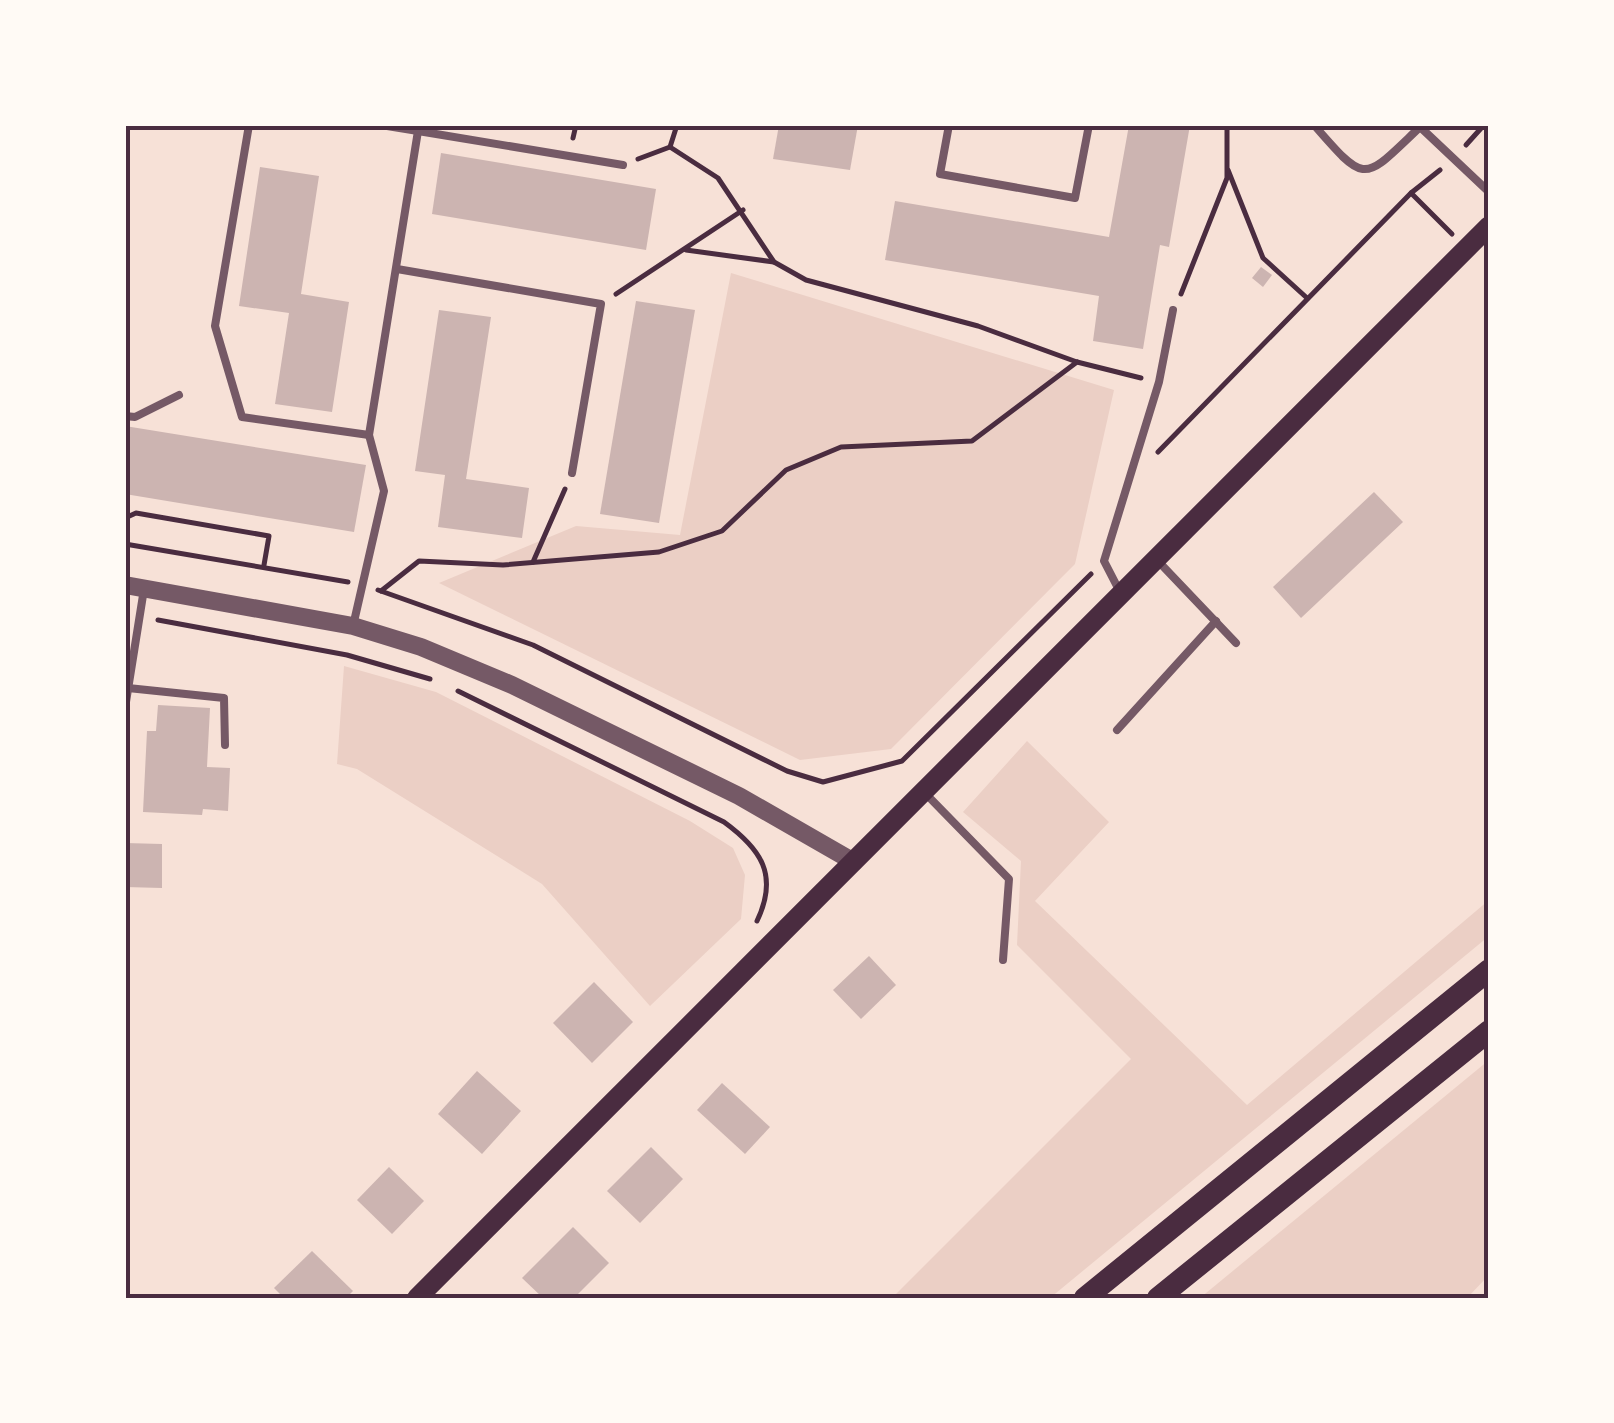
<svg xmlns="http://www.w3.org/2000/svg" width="1614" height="1423" viewBox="0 0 1614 1423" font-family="'Golos Text',sans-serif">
<rect width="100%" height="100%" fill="#f7e1d7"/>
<g fill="#ebcfc5">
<path d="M 731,273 L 1114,390 L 1075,564 L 891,749 L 800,760 L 439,583 L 576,526 L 680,535 Z"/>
<path d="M 344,666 L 436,692 L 690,821 L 733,848 L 745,875 L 741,919 L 650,1006 L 542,884 L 357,769 L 337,764 Z"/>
<path d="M 1027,741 L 1109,822 L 1035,901 L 1247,1105 L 1489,900 L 1489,936 L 1050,1298 L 892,1298 L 1131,1059 L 1017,945 L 1021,861 L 963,812 Z"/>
<path d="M 1489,1060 L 1489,1275 L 1467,1298 L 1200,1298 Z"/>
</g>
<g fill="#ccb4b1">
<path d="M 779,125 L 858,125 L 850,170 L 773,159 Z"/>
<path d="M 1129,125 L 1190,125 L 1169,247 L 1160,245 L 1143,349 L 1093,341 L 1099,296 L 885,260 L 895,201 L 1109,237 Z"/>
<path d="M 441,153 L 656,189 L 646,250 L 432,214 Z"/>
<path d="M 260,167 L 319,176 L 301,294 L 349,302 L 332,412 L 275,404 L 289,313 L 239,306 Z"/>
<path d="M 1261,267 L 1272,275 L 1263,287 L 1252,278 Z"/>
<path d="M 636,301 L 695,310 L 659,523 L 600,514 Z"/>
<path d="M 439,310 L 491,317 L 466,479 L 529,488 L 522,538 L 438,527 L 445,475 L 415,471 Z"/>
<path d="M 125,426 L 366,465 L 354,532 L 125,494 Z"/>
<path d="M 1374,492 L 1403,522 L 1301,618 L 1273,587 Z"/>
<path d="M 158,705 L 210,708 L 207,767 L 230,768 L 228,811 L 203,809 L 202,815 L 143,812 L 147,731 L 156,731 Z"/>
<path d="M 125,843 L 162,844 L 162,888 L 125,887 Z"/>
<path d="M 869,956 L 896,985 L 861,1019 L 833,990 Z"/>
<path d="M 594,982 L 633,1022 L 592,1063 L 553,1023 Z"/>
<path d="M 477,1071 L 521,1111 L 482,1154 L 438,1114 Z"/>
<path d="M 722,1083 L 770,1127 L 745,1154 L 697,1110 Z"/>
<path d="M 651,1147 L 683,1179 L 640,1223 L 607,1191 Z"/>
<path d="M 389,1167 L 424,1201 L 392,1234 L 357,1200 Z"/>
<path d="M 573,1227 L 609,1263 L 574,1298 L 543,1298 L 522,1278 Z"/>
<path d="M 312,1251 L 353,1291 L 346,1298 L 284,1298 L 274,1288 Z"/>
</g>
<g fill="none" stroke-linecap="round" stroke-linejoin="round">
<g stroke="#4a2c40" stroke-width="5">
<path d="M 573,138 L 576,125"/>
<path d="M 1466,145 L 1484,125"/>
<path d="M 670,147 L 677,125"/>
<path d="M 638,159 L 670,147 L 718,178 L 774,262 L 806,280 L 978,326 L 1077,362 L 1141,378"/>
<path d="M 1228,170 L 1263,258 L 1307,298"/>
<path d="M 1411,193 L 1452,234"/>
<path d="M 686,250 L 774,262"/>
<path d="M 616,294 L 743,210"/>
<path d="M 1181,294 L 1227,178 L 1227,125"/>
<path d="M 1158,452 L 1411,193 L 1440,170"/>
<path d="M 125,518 L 136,513 L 269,536 L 264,565"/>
<path d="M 125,544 L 348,582"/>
<path d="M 533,562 L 565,489"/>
<path d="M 378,590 L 533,645 L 787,771 L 823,782 L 902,761 L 1091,574"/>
<path d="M 381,591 L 419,561 L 503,565 L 659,552 L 722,531 L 786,470 L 841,447 L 972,441 L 1077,362"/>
<path d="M 158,620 L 347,655 L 430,679"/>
<path d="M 458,691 L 724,822 C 761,849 779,875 757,921"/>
</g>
<g stroke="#755966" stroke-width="8">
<path d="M 249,125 L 215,326 L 242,417 L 369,435"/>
<path d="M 381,125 L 418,131"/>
<path d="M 949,125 L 940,174 L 1075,198 L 1089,125"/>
<path d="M 1314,125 C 1367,186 1363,181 1420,127"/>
<path d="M 1418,125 L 1489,192"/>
<path d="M 397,269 L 601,304 L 572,473"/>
<path d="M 125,416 L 135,417 L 179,395"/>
<path d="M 1157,560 L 1236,643"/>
<path d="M 1120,592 L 1104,561 L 1159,382 L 1173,310"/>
<path d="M 353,626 L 384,491 L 369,435 L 418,131 L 623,165"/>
<path d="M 128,688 L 224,698 L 225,745"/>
<path d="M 125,708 L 144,589"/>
<path d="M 1117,730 L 1216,621"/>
<path d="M 924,792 L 1009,879 L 1003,960"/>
</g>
<path stroke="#755966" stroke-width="18" d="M 125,585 L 353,626 L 421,647 L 512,685 L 739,796 L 854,862"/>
<path stroke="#4a2c40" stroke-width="20" d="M 417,1298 L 1489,226"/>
<g stroke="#4a2c40" stroke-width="22">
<path d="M 1085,1298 L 1489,970"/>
<path d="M 1158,1298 L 1489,1031"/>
</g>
</g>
<rect width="1614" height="1423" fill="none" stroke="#fffaf5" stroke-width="255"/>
<rect x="128" y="128" width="1358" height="1168" fill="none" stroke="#4a2c40" stroke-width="4"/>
</svg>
